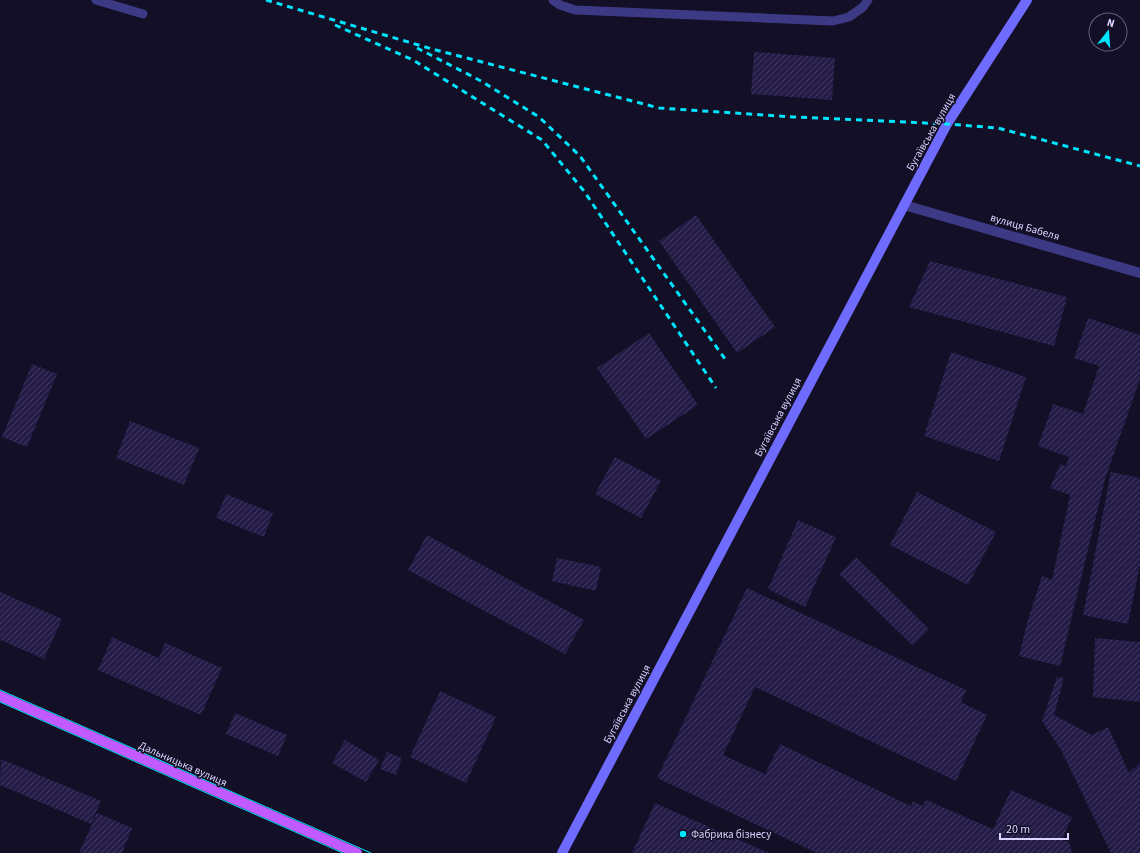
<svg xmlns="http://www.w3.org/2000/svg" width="1140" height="853" viewBox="0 0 1140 853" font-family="'Source Sans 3',sans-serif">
<defs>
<pattern id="building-hatch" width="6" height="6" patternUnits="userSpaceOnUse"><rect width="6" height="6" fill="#241b47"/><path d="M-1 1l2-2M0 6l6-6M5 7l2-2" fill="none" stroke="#433b63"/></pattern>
</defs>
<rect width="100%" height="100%" fill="#130f26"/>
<g fill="url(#building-hatch)">
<path d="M 754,52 L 835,58 L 832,100 L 751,94 Z"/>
<path d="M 696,215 L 775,327 L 737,353 L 659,241 Z"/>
<path d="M 930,261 L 1067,297 L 1054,346 L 909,307 Z"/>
<path d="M 1088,318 L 1140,335 L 1140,379 L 1105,479 L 1060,666 L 1019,656 L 1027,623 L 1042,576 L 1052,580 L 1070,495 L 1050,488 L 1060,464 L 1066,466 L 1069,457 L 1038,446 L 1053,404 L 1083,414 L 1099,366 L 1074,358 Z"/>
<path d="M 649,333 L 698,405 L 646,439 L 597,368 Z"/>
<path d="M 951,352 L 1026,377 L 999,461 L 924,436 Z"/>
<path d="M 32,364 L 57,374 L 27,447 L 2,437 Z"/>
<path d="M 130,421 L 199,448 L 184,485 L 116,458 Z"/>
<path d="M 615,457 L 661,481 L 641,518 L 595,494 Z"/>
<path d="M 1111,472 L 1140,478 L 1140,564 L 1128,624 L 1083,615 Z"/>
<path d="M 917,492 L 996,532 L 968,585 L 890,545 Z"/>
<path d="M 226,494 L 273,513 L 264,537 L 216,518 Z"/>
<path d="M 798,520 L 836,537 L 805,607 L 768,589 Z"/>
<path d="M 427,535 L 584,620 L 565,654 L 408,570 Z"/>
<path d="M 856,557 L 929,629 L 913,646 L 839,574 Z"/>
<path d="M 557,558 L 601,567 L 596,591 L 552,581 Z"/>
<path d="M 747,588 L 966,690 L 961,702 L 987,715 L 956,781 L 755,687 L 723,755 L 765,774 L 780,744 L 911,806 L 913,801 L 923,806 L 926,800 L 993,829 L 1011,790 L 1072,817 L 1062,840 L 1069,842 L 1072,853 L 817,853 L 657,778 Z"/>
<path d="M 0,592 L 62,619 L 44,659 L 0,640 Z"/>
<path d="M 112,637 L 159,658 L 165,643 L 222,668 L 201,715 L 98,670 Z"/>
<path d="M 1095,638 L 1140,642 L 1140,702 L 1093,697 Z"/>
<path d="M 1057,677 L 1064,678 L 1054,715 L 1092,735 L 1108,727 L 1129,773 L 1140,763 L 1140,853 L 1111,853 L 1061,750 L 1042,721 Z"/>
<path d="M 440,691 L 496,717 L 466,783 L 410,757 Z"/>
<path d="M 235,713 L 287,735 L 278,756 L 226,734 Z"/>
<path d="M 345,740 L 379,760 L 366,782 L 332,763 Z"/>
<path d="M 387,752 L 402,758 L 396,775 L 380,769 Z"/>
<path d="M 1,759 L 101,801 L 91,824 L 0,785 Z"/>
<path d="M 655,803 L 682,815 L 769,853 L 632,853 Z"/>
<path d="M 97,813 L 132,828 L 122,853 L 79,853 Z"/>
</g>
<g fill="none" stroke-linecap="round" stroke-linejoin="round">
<g stroke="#3d3a85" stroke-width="9">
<path d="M 96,0 L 143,14"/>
<path d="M 553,0 L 560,5 L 575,10 L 833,21 L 849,17 L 863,7 L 868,0"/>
</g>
<path stroke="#3d3a85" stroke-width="10" d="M 904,205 L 1140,273"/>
<path stroke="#6f6bff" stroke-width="10" d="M 562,853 L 947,124 L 1027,0"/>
<path stroke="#c25bff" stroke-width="10" d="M 0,696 L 357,853"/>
<g stroke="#00e5ff" stroke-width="1">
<path d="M 0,690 L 371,853"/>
<path d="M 0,702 L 343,853"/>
</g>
<g stroke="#00e5ff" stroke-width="3" stroke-dasharray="6 5" stroke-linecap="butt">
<path d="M 266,0 L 432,49 L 659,108 L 794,117 L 947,124 L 998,128 L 1140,166"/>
<path d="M 335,25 L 413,60 L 542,140 L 584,191 L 716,388"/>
<path d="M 417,48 L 481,81 L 539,117 L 580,156 L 725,359"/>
</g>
</g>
<circle fill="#00e5ff" stroke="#130f26" stroke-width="1.5" cx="683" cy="834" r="4"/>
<g text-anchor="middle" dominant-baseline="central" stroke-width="3" stroke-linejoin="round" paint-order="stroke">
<g font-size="11" fill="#d9d4ff" stroke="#130f26">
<text transform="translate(931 132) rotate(-60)">Бугаївська вулиця</text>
<text transform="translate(1025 227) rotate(16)">вулиця Бабеля</text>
<text transform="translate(778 417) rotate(-62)">Бугаївська вулиця</text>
<text transform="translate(627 704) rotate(-62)">Бугаївська вулиця</text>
<text transform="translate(183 764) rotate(24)">Дальницька вулиця</text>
</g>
<g font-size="11" fill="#d9d4ff" stroke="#130f26" text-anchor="start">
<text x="691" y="834">Фабрика бізнесу</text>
</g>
</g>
<g transform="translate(1108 32) rotate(17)"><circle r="19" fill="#130f26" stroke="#625e7d"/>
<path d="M0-3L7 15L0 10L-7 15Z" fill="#00e5ff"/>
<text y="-6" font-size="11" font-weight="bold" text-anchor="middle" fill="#d9d4ff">N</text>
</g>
<path d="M1000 833v6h68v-6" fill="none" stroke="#d9d4ff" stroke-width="2"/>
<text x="1006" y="833" font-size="12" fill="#d9d4ff" stroke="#130f26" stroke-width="3" paint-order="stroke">20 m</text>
</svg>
